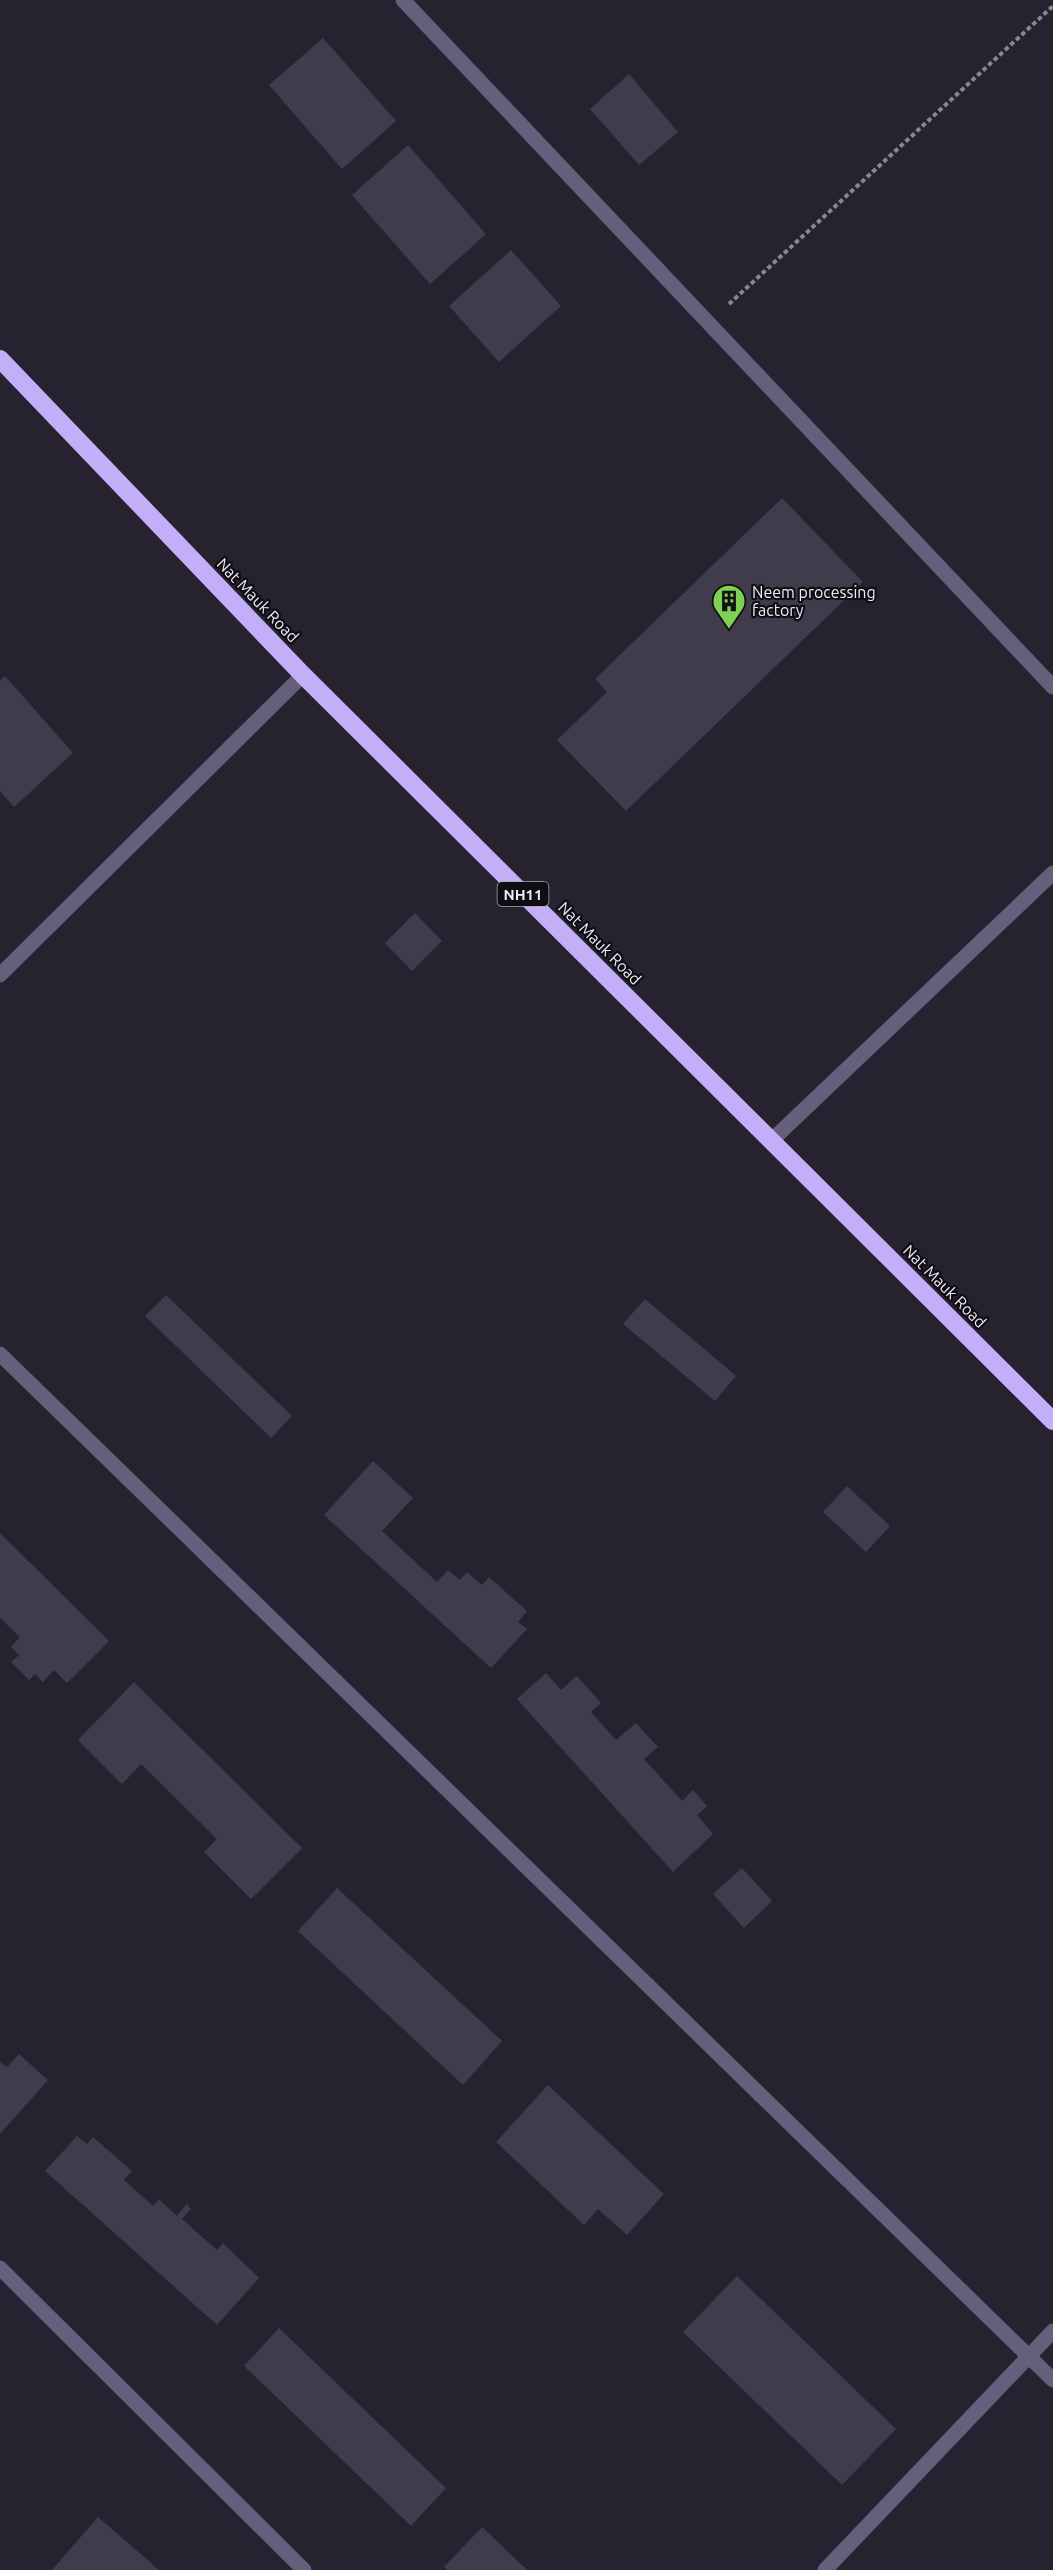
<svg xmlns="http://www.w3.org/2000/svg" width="1053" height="2570" viewBox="0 0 1053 2570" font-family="Ubuntu,sans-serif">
<rect width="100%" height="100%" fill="#262230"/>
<g fill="#403c4b">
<path d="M 323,38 L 396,121 L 342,169 L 269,85 Z"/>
<path d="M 629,74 L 678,132 L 639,165 L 590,109 Z"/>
<path d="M 408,145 L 486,234 L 430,284 L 352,195 Z"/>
<path d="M 511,250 L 561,306 L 499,362 L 449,306 Z"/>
<path d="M 782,498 L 863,582 L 626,811 L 557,740 L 607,692 L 595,679 Z"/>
<path d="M 5,676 L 73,753 L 14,807 L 0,791 L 0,681 Z"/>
<path d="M 415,913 L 442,941 L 412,971 L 385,943 Z"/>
<path d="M 166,1295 L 292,1416 L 271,1438 L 145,1316 Z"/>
<path d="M 645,1299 L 736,1376 L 715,1401 L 623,1324 Z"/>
<path d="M 373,1461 L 413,1498 L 382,1531 L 437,1582 L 448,1570 L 460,1580 L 467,1572 L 482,1585 L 489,1577 L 527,1611 L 518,1622 L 527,1629 L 491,1668 L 324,1515 Z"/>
<path d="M 847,1486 L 890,1526 L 866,1552 L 823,1512 Z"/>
<path d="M 0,1533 L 109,1641 L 67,1683 L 54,1670 L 43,1682 L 35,1674 L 29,1680 L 11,1662 L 19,1655 L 11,1647 L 20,1637 L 0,1618 Z"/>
<path d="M 546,1673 L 561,1690 L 577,1676 L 601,1703 L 591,1712 L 616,1740 L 636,1723 L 658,1747 L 644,1759 L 682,1801 L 693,1790 L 707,1806 L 697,1815 L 713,1834 L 673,1872 L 517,1699 Z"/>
<path d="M 134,1682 L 302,1848 L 251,1899 L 204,1852 L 217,1839 L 141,1764 L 122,1784 L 78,1740 Z"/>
<path d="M 742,1868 L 772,1901 L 744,1928 L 713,1894 Z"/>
<path d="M 337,1888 L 502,2041 L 463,2085 L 298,1931 Z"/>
<path d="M 19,2054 L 48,2080 L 0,2134 L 0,2062 L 7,2067 Z"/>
<path d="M 548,2085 L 664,2194 L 627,2235 L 598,2209 L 584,2225 L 496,2142 Z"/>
<path d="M 77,2136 L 87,2144 L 93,2137 L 132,2171 L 124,2180 L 153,2206 L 159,2199 L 177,2216 L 187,2204 L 191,2209 L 182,2219 L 217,2250 L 223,2243 L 259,2278 L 217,2325 L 45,2171 Z"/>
<path d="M 737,2276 L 896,2429 L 842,2485 L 683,2332 Z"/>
<path d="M 279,2328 L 446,2488 L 411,2526 L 244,2366 Z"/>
<path d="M 98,2517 L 159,2570 L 52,2570 Z"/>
<path d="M 482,2527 L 527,2570 L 447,2570 L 444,2567 Z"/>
</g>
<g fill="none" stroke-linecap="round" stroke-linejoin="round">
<path stroke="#898692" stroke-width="4" stroke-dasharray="4.5 3" stroke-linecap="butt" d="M 729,304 L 1053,6"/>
<g stroke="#665f7c" stroke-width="15">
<path d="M 403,0 L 1053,687"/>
<path d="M 0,975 L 303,675"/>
<path d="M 771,1141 L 1053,873"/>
<path d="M 0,1354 L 1053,2380"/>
<path d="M 0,2268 L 304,2570"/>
<path d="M 825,2570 L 1053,2331"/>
</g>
<path stroke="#c3aff7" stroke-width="18" d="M 0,359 L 303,675 L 1053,1421"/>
</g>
<defs>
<g id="building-pin" transform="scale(1.725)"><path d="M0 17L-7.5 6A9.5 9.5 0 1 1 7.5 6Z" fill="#7ed153" stroke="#0e0d13"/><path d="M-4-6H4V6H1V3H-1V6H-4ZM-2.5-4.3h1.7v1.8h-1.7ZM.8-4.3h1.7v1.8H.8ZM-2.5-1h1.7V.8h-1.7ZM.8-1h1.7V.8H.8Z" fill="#111"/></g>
</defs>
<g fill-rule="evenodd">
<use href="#building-pin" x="729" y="601"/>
</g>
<g text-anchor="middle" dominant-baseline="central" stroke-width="4.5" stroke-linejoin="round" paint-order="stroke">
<rect fill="#0e0d13" stroke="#aba9b1" stroke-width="1.5" x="497.5" y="882" width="51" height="24" rx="4.5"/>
<g font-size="15" font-weight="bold" fill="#eeecf5">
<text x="523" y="894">NH11</text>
</g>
<g font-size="16" fill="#eeecf5" stroke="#0e0d13" text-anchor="start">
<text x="752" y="592">Neem processing<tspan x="752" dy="18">factory</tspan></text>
</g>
<g font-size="16" fill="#eeecf5" stroke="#0e0d13">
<text transform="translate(258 600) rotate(46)">Nat Mauk Road</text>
<text transform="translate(600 943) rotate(45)">Nat Mauk Road</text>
<text transform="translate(945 1286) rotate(45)">Nat Mauk Road</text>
</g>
</g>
</svg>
